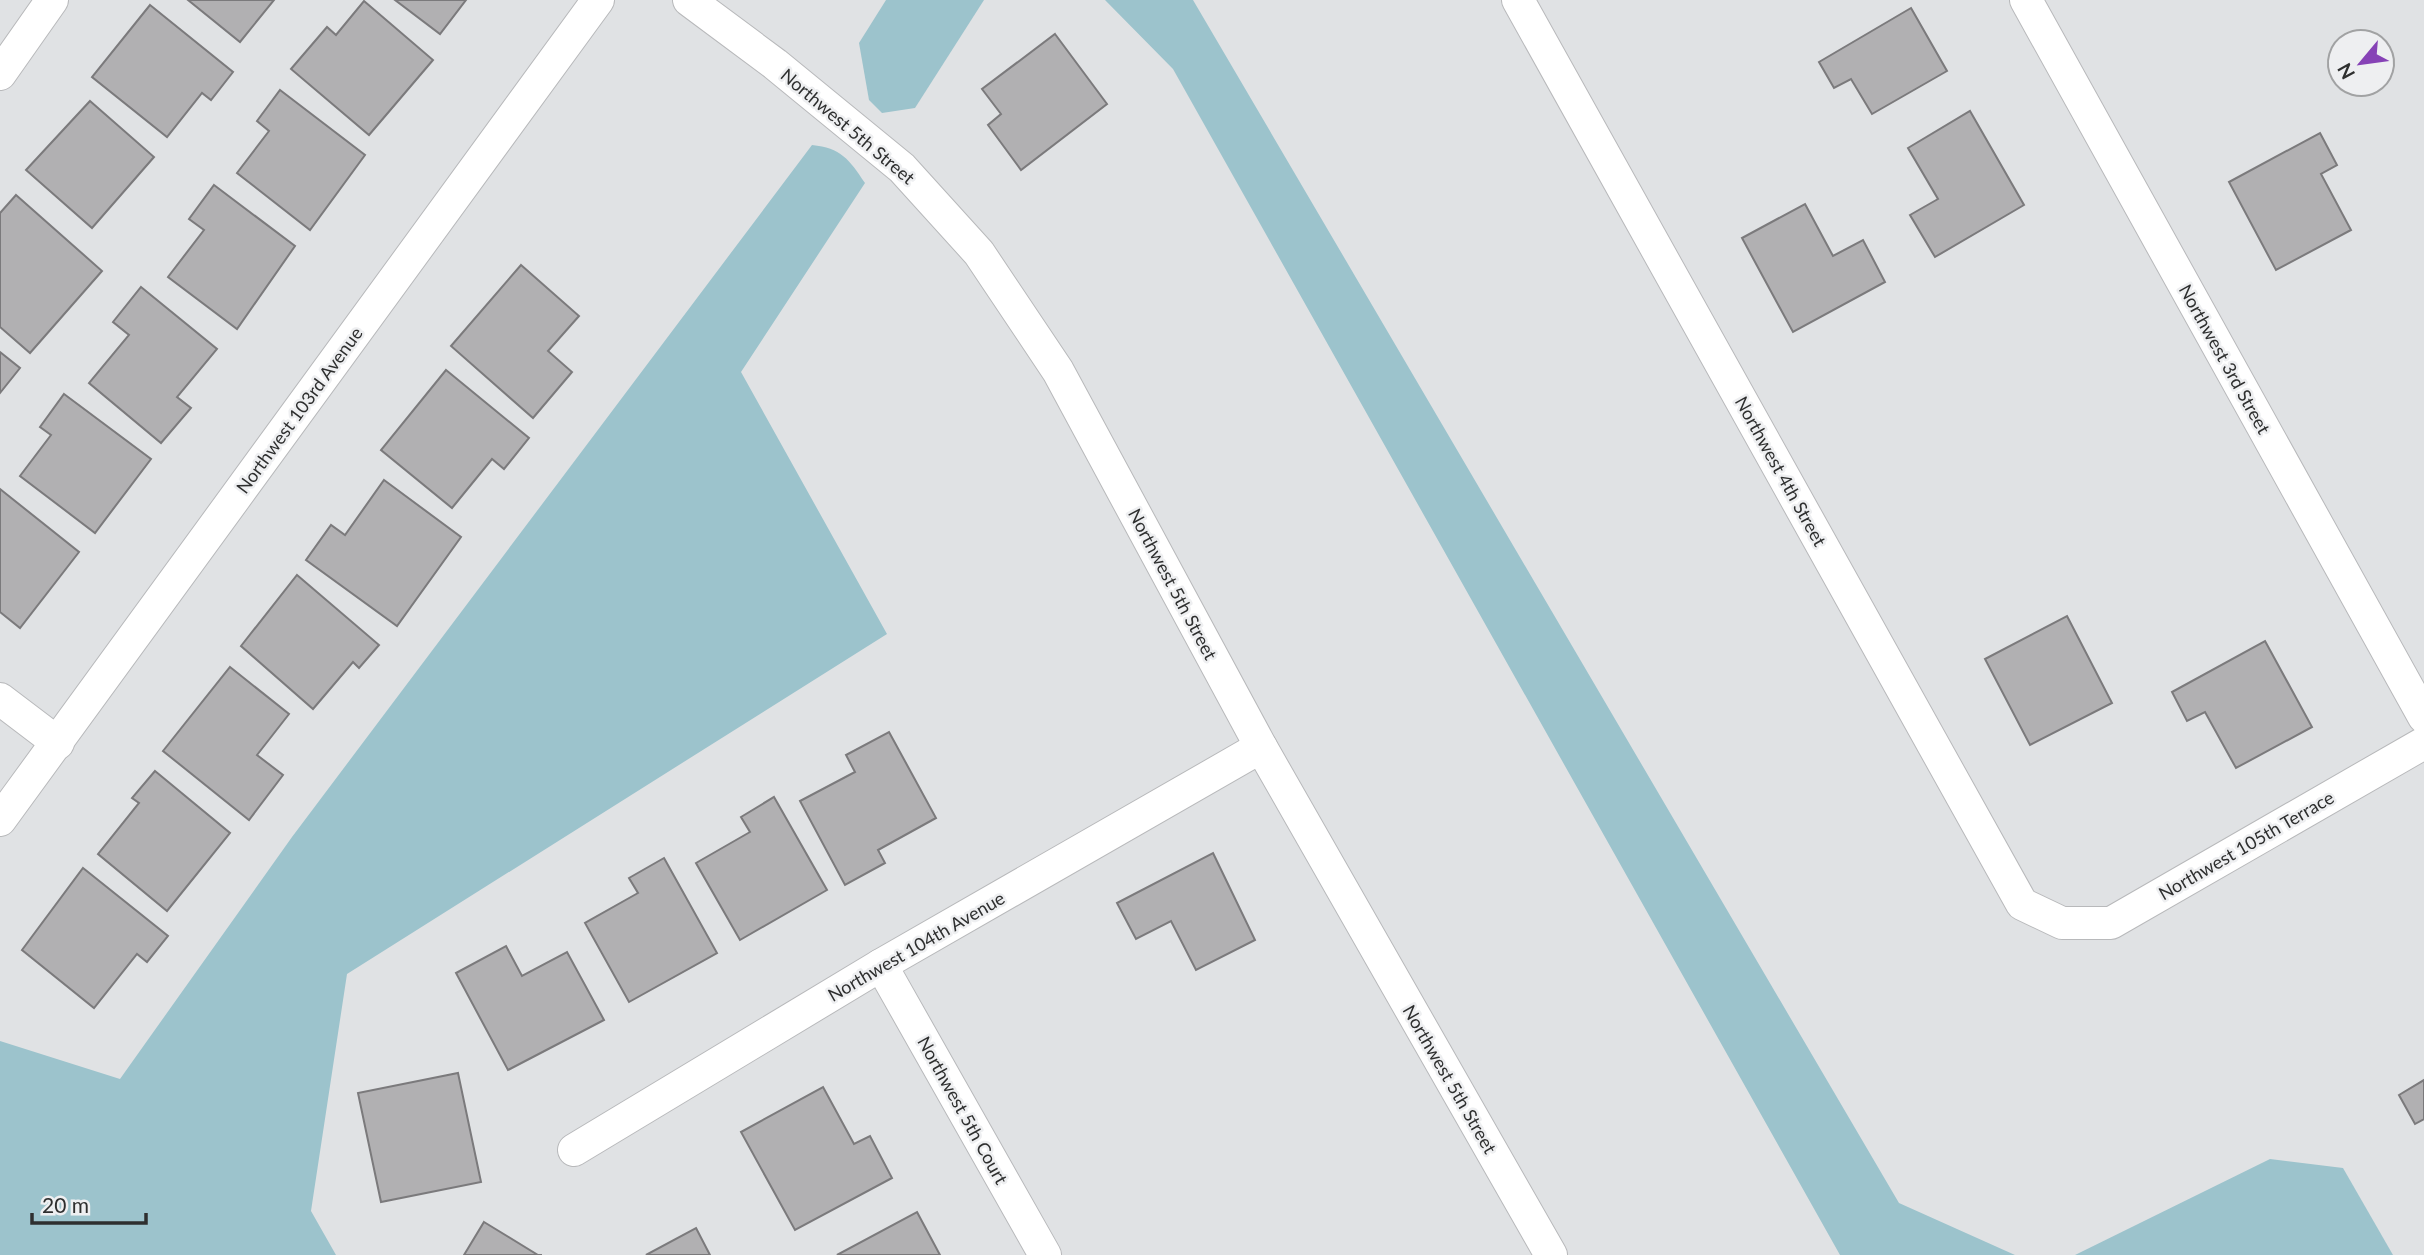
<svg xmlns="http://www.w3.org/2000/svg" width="2424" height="1255" viewBox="0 0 2424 1255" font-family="Lato,sans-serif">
<rect width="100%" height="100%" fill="#e0e2e4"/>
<g fill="#9cc3cc">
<path d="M 886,0 L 984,0 L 915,108 L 882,113 L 869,100 L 859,43 Z"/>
<path d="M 1105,0 L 1193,0 L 1899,1203 L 2015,1255 L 1840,1255 L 1173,69 Z"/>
<path d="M 812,145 C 841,148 849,159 865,183 L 741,372 L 887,634 L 347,974 L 311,1211 L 336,1255 L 0,1255 L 0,1041 L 120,1079 L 292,837 Z"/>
<path d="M 2270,1159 L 2343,1168 L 2393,1255 L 2075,1255 Z"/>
</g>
<g fill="#b1b0b2" stroke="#7b7a7c" stroke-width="2">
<path d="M 188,0 L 274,0 L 240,42 Z"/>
<path d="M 395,0 L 466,0 L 440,34 Z"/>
<path d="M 364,1 L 433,60 L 369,135 L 291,69 L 327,27 L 336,35 Z"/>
<path d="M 150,5 L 233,72 L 211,100 L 202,93 L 167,137 L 92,77 Z"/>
<path d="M 1911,8 L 1947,71 L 1872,114 L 1851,79 L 1834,88 L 1819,62 Z"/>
<path d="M 1055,34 L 1107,104 L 1021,170 L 988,125 L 1001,114 L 982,89 Z"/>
<path d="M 280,90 L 365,155 L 310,230 L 237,173 L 269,131 L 257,121 Z"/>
<path d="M 90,101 L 154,157 L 92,228 L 26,170 Z"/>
<path d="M 1970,111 L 2024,205 L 1935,257 L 1910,215 L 1938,199 L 1908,148 Z"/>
<path d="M 2320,133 L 2337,165 L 2321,174 L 2351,230 L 2276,270 L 2229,182 Z"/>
<path d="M 214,185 L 295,246 L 237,329 L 168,277 L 204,230 L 189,219 Z"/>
<path d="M 16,195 L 102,271 L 30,353 L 0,327 L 0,213 Z"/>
<path d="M 1805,204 L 1833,256 L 1863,240 L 1885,282 L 1793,332 L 1742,238 Z"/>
<path d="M 521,265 L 579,316 L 548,351 L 572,372 L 533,418 L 451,346 Z"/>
<path d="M 141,287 L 217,349 L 177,397 L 191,408 L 161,443 L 89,383 L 129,335 L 113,322 Z"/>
<path d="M 0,352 L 20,368 L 0,393 Z"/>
<path d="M 446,370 L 529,438 L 504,469 L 492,459 L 452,508 L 381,450 Z"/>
<path d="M 64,394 L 151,459 L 95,533 L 20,476 L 51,435 L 40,427 Z"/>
<path d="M 384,480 L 461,537 L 397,626 L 306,560 L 331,525 L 345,535 Z"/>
<path d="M 0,489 L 79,552 L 20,628 L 0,612 Z"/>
<path d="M 297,575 L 379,645 L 359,668 L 353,662 L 313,709 L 241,646 Z"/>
<path d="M 2067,616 L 2112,703 L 2030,745 L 1985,659 Z"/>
<path d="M 2265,641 L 2312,727 L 2236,768 L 2205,712 L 2187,721 L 2172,692 Z"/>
<path d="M 230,667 L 289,714 L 257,755 L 283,775 L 249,820 L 163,751 Z"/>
<path d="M 889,732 L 936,818 L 878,850 L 885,863 L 845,885 L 800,801 L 855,772 L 846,755 Z"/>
<path d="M 155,771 L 230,833 L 167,911 L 98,854 L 139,803 L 132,798 Z"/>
<path d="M 774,797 L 827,890 L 740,940 L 696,863 L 750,832 L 741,817 Z"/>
<path d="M 1213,853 L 1255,940 L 1196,970 L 1171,921 L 1136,939 L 1117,903 Z"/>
<path d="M 664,858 L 717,953 L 629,1002 L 585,923 L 638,893 L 629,878 Z"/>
<path d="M 83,868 L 168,936 L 147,962 L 137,954 L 94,1008 L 22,950 Z"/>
<path d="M 506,946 L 522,976 L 567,952 L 604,1020 L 508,1070 L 456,973 Z"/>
<path d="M 458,1073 L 481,1182 L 381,1202 L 358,1093 Z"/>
<path d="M 2424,1080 L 2424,1119 L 2415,1124 L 2399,1095 Z"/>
<path d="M 823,1087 L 854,1144 L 870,1136 L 892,1178 L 795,1230 L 741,1132 Z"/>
<path d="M 917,1212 L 940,1255 L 837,1255 Z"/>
<path d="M 484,1222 L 538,1255 L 542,1255 L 464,1255 Z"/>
<path d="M 696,1228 L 710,1255 L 646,1255 Z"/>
</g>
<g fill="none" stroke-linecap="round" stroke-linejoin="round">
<g stroke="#b8b9bb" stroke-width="34">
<g id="street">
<path d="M 689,0 L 775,64 L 902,168 L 979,253 L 1058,371 L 1261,747 L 1551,1255"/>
<path d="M 1518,0 L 2022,904 L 2062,923 L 2111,923 L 2424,743"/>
<path d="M 2026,0 L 2424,717"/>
<path d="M 0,74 L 52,0"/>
<path d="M 0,699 L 58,743"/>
<path d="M 0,820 L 598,0"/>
<path d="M 881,965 L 1045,1255"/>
<path d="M 574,1150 L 881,965 L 1261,747"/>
</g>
</g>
<use href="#street" stroke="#fff" stroke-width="32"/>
</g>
<g text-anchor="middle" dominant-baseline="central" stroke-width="5" stroke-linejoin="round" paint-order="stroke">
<g font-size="18" fill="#2e2f2f" stroke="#eeeff1">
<text transform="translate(848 126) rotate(40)">Northwest 5th Street</text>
<text transform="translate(2225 359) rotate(61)">Northwest 3rd Street</text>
<text transform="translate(299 410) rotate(-54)">Northwest 103rd Avenue</text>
<text transform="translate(1781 471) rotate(61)">Northwest 4th Street</text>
<text transform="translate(1173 584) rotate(62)">Northwest 5th Street</text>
<text transform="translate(2246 845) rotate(-30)">Northwest 105th Terrace</text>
<text transform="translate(916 946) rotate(-30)">Northwest 104th Avenue</text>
<text transform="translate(1450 1079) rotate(60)">Northwest 5th Street</text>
<text transform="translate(963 1110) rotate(61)">Northwest 5th Court</text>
</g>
</g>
<g transform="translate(2361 63) rotate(241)"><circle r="33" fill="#eeeff1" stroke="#a1a2a3" stroke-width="2"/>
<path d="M0-5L12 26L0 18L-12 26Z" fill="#8642b6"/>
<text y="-10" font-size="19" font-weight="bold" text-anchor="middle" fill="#2e2f2f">N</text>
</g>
<path d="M32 1213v10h114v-10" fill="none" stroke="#2e2f2f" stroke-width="3.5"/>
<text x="42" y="1213" font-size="21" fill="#2e2f2f" stroke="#eeeff1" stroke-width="5" paint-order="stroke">20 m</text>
</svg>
